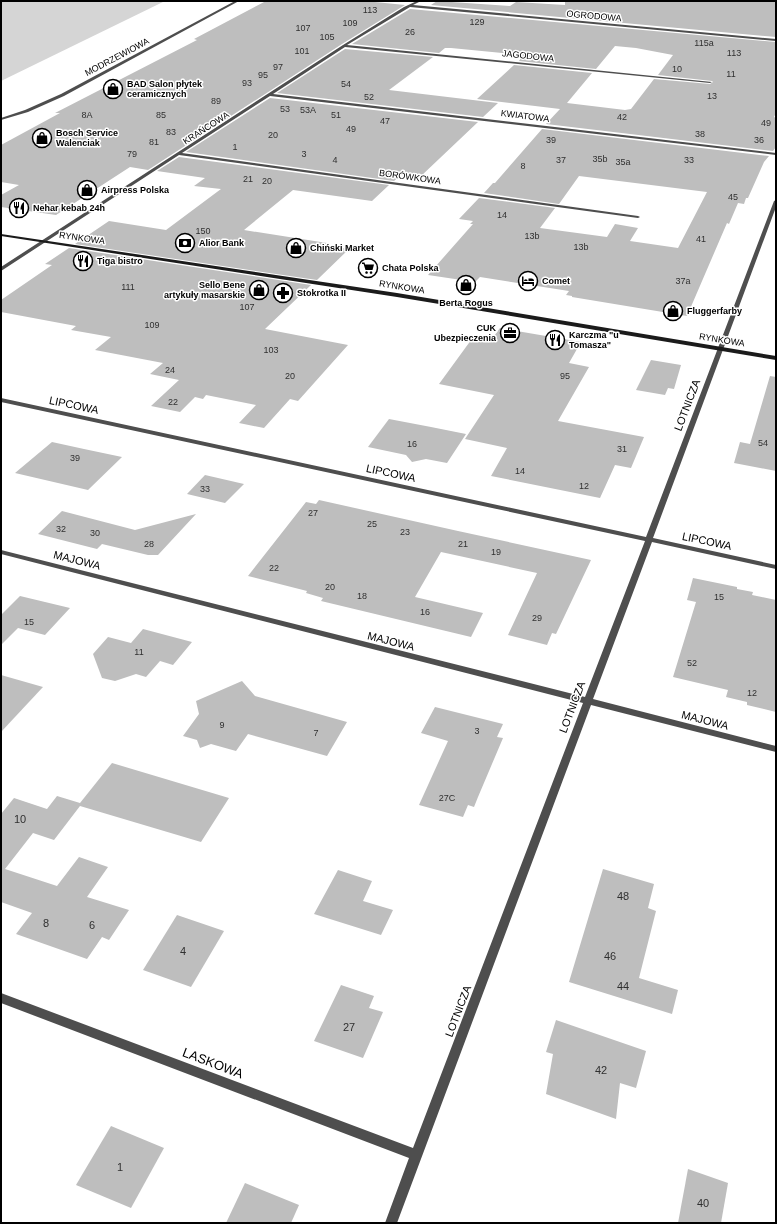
<svg xmlns="http://www.w3.org/2000/svg" width="777" height="1224" viewBox="0 0 777 1224" font-family="Helvetica,sans-serif">
<rect width="100%" height="100%" fill="#fff"/>
<path fill="#d5d5d5" d="M 1,1 L 165,1 L 1,81 Z"/>
<g fill="#bebebe">
<path d="M 266,1 L 365,1 L 405,5 L 342,44 L 148,170 L 130,167 L 56,215 L 1,207 L 1,195 L 19,185 L 1,182 L 1,145 L 60,113 L 55,113 L 197,40 L 194,39 Z"/>
<path d="M 437,1 L 510,6 L 516,2 L 565,5 L 565,1 L 776,1 L 776,37 L 431,5 Z"/>
<path d="M 410,9 L 776,42 L 776,113 L 774,117 L 776,118 L 776,147 L 773,151 L 546,124 L 560,109 L 477,99 L 514,65 L 592,73 L 567,103 L 625,110 L 631,109 L 654,79 L 710,84 L 713,82 L 712,81 L 658,75 L 673,55 L 636,48 L 615,46 L 596,69 L 519,61 L 523,55 L 451,48 L 445,48 L 439,53 L 352,44 Z"/>
<path d="M 345,49 L 433,57 L 389,90 L 498,103 L 483,117 L 277,93 Z"/>
<path d="M 270,98 L 478,122 L 420,177 L 401,175 L 394,181 L 186,152 Z"/>
<path d="M 542,129 L 769,156 L 764,162 L 748,198 L 746,198 L 744,204 L 738,203 L 729,224 L 727,223 L 687,316 L 572,297 L 572,296 L 566,295 L 569,291 L 480,277 L 475,282 L 428,275 L 473,224 L 470,224 L 473,221 L 459,219 L 479,198 L 555,208 L 540,228 L 607,237 L 615,224 L 638,228 L 630,241 L 678,248 L 707,192 L 579,176 L 559,204 L 484,193 L 493,183 L 495,183 Z"/>
<path d="M 179,157 L 389,185 L 372,201 L 293,190 L 244,230 L 327,243 L 324,245 L 349,249 L 317,280 L 75,244 L 109,221 L 166,230 L 221,189 L 194,186 L 205,178 L 157,171 Z"/>
<path d="M 69,248 L 311,285 L 265,329 L 348,345 L 298,401 L 290,399 L 264,428 L 239,423 L 256,405 L 206,395 L 203,399 L 195,397 L 180,412 L 151,406 L 179,380 L 150,374 L 163,363 L 95,350 L 111,337 L 71,330 L 76,326 L 1,312 L 1,300 L 52,265 L 45,264 Z"/>
<path d="M 500,328 L 581,342 L 569,363 L 589,367 L 558,421 L 644,437 L 631,468 L 615,465 L 600,498 L 491,476 L 507,448 L 465,439 L 494,395 L 439,384 L 474,336 L 492,339 Z"/>
<path d="M 651,360 L 681,365 L 674,389 L 668,388 L 665,395 L 636,390 Z"/>
<path d="M 770,376 L 776,377 L 776,471 L 734,463 L 740,442 L 750,444 Z"/>
<path d="M 389,419 L 431,427 L 466,434 L 447,463 L 426,459 L 412,462 L 406,455 L 368,447 Z"/>
<path d="M 52,442 L 84,449 L 122,457 L 88,490 L 15,473 Z"/>
<path d="M 205,475 L 244,484 L 225,503 L 187,494 Z"/>
<path d="M 319,500 L 458,531 L 591,560 L 556,634 L 552,633 L 547,645 L 508,635 L 537,573 L 441,552 L 415,597 L 483,613 L 471,637 L 321,601 L 323,598 L 306,593 L 307,591 L 248,576 L 306,502 L 316,504 Z"/>
<path d="M 62,511 L 135,530 L 196,514 L 158,555 L 148,555 L 102,544 L 97,549 L 38,534 Z"/>
<path d="M 693,578 L 737,587 L 737,589 L 753,592 L 752,595 L 776,600 L 776,712 L 747,705 L 747,702 L 726,697 L 728,690 L 673,677 L 696,602 L 687,600 Z"/>
<path d="M 20,596 L 70,608 L 45,635 L 18,628 L 1,645 L 1,615 Z"/>
<path d="M 143,629 L 192,642 L 173,665 L 160,661 L 146,677 L 136,674 L 115,681 L 102,678 L 93,654 L 108,637 L 131,643 Z"/>
<path d="M 1,675 L 43,687 L 1,732 Z"/>
<path d="M 242,681 L 255,696 L 347,722 L 327,756 L 248,734 L 236,751 L 211,744 L 200,748 L 197,740 L 183,736 L 199,714 L 196,701 Z"/>
<path d="M 435,707 L 503,724 L 497,737 L 503,738 L 478,797 L 474,807 L 468,805 L 463,817 L 419,805 L 448,741 L 421,733 Z"/>
<path d="M 112,763 L 229,798 L 201,842 L 80,806 L 54,840 L 33,833 L 5,869 L 57,886 L 79,857 L 108,867 L 87,897 L 129,910 L 109,940 L 102,937 L 87,959 L 16,934 L 32,913 L 1,902 L 1,814 L 14,798 L 47,809 L 57,796 L 80,803 Z"/>
<path d="M 603,869 L 654,884 L 648,908 L 656,911 L 639,978 L 678,990 L 672,1014 L 569,982 Z"/>
<path d="M 338,870 L 372,881 L 363,901 L 393,910 L 381,935 L 314,914 Z"/>
<path d="M 177,915 L 224,931 L 191,987 L 143,970 Z"/>
<path d="M 341,985 L 374,996 L 369,1008 L 383,1012 L 363,1058 L 314,1041 Z"/>
<path d="M 556,1020 L 646,1051 L 636,1088 L 620,1083 L 616,1119 L 546,1094 L 553,1054 L 546,1052 Z"/>
<path d="M 111,1126 L 164,1148 L 131,1208 L 76,1185 Z"/>
<path d="M 688,1169 L 728,1183 L 721,1223 L 678,1223 Z"/>
<path d="M 245,1183 L 299,1205 L 291,1223 L 226,1223 Z"/>
</g>
<g fill="none" stroke-linecap="round" stroke-linejoin="round">
<g fill="#4e4e4e" fill-rule="evenodd">
<path d="M 235,1 L 239,1 L 64,96 L 28,112 L 1,120 L 1,118 L 25,110 L 61,94 Z"/>
<path d="M 417,1 L 421,1 L 413,5 L 776,39 L 776,41 L 410,7 L 347,45 L 712,82 L 710,83 L 345,47 L 273,94 L 776,153 L 776,155 L 270,96 L 182,153 L 638,216 L 640,217 L 638,218 L 179,155 L 1,271 L 1,267 L 343,45 L 404,7 Z"/>
<path d="M 776,200 L 776,207 L 653,538 L 776,565 L 776,569 L 652,542 L 593,699 L 776,746 L 776,752 L 591,705 L 397,1223 L 385,1223 L 409,1158 L 1,1003 L 1,993 L 413,1148 L 583,703 L 1,554 L 1,550 L 585,697 L 645,541 L 1,402 L 1,398 L 646,537 L 774,201 Z"/>
</g>
<path fill="#1b1b1b" fill-rule="evenodd" d="M 1,234 L 397,293 L 776,356 L 776,360 L 397,297 L 1,236 Z"/>
</g>
<defs>
<g id="shop-ring" transform="scale(1)"><circle r="9.5" fill="#fff" stroke="#000" stroke-width="1.5"/><path d="M-5-2.5h2.3a2.7 3.5 0 0 1 5.4 0H5L5.5 6h-11ZM-1.5-2.5h3a1.5 2.3 0 0 0-3 0Z" fill="#000"/></g>
<g id="restaurant-ring" transform="scale(1)"><circle r="9.5" fill="#fff" stroke="#000" stroke-width="1.5"/><path d="M-5-6h1v4h1v-4h1v4h1v-4h1v5L-1.5 .5V6h-2V.5L-5-1ZM5-6V6H3V1.5H1.5Q1.5-4 5-6Z" fill="#000"/></g>
<g id="bank-ring" transform="scale(1)"><circle r="9.5" fill="#fff" stroke="#000" stroke-width="1.5"/><path d="M-6-4H6V4H-6ZM0-2.3a2.3 2.3 0 1 0 0 4.6a2.3 2.3 0 1 0 0-4.6Z" fill="#000"/></g>
<g id="supermarket-ring" transform="scale(1)"><circle r="9.5" fill="#fff" stroke="#000" stroke-width="1.5"/><path d="M-6-5.5h2.5l.6 2H6L4.5 2H-2.5L-4.4-4H-6ZM-1.5 3.2a1.3 1.3 0 1 0 .1 0ZM3 3.2a1.3 1.3 0 1 0 .1 0Z" fill="#000"/></g>
<g id="hotel-ring" transform="scale(1)"><circle r="9.5" fill="#fff" stroke="#000" stroke-width="1.5"/><path d="M-6-4.5h1.5V1H6V5H4.5V3h-9V5H-6ZM-4 0a1.8 1.8 0 1 1 3.6 0ZM.5 0V-2.5h3Q6-2.5 6 0Z" fill="#000"/></g>
<g id="pharmacy-ring" transform="scale(1)"><circle r="9.5" fill="#fff" stroke="#000" stroke-width="1.5"/><path d="M-2-6h4v4h4v4h-4v4h-4v-4h-4v-4h4Z" fill="#000"/></g>
<g id="office-ring" transform="scale(1)"><circle r="9.5" fill="#fff" stroke="#000" stroke-width="1.5"/><path d="M-6-3h4V-5.5h4V-3h4V5H-6ZM-1-4.5V-3h2v-1.5ZM-6 0V1H6V0Z" fill="#000"/></g>
</defs>
<g fill-rule="evenodd">
<use href="#shop-ring" x="113" y="89"/>
<use href="#shop-ring" x="42" y="138"/>
<use href="#shop-ring" x="87" y="190"/>
<use href="#restaurant-ring" x="19" y="208"/>
<use href="#bank-ring" x="185" y="243"/>
<use href="#shop-ring" x="296" y="248"/>
<use href="#restaurant-ring" x="83" y="261"/>
<use href="#supermarket-ring" x="368" y="268"/>
<use href="#hotel-ring" x="528" y="281"/>
<use href="#shop-ring" x="466" y="285"/>
<use href="#shop-ring" x="259" y="290"/>
<use href="#pharmacy-ring" x="283" y="293"/>
<use href="#shop-ring" x="673" y="311"/>
<use href="#office-ring" x="510" y="333"/>
<use href="#restaurant-ring" x="555" y="340"/>
</g>
<g text-anchor="middle" dominant-baseline="central" stroke-width="3" stroke-linejoin="round" paint-order="stroke">
<g font-size="9" fill="#303030">
<text x="370" y="10">113</text>
<text x="477" y="22">129</text>
<text x="350" y="23">109</text>
<text x="303" y="28">107</text>
<text x="410" y="32">26</text>
<text x="327" y="37">105</text>
<text x="704" y="43">115a</text>
<text x="302" y="51">101</text>
<text x="734" y="53">113</text>
<text x="278" y="67">97</text>
<text x="677" y="69">10</text>
<text x="731" y="74">11</text>
<text x="263" y="75">95</text>
<text x="247" y="83">93</text>
<text x="346" y="84">54</text>
<text x="712" y="96">13</text>
<text x="369" y="97">52</text>
<text x="216" y="101">89</text>
<text x="285" y="109">53</text>
<text x="308" y="110">53A</text>
<text x="87" y="115">8A</text>
<text x="161" y="115">85</text>
<text x="336" y="115">51</text>
<text x="622" y="117">42</text>
<text x="385" y="121">47</text>
<text x="766" y="123">49</text>
<text x="351" y="129">49</text>
<text x="171" y="132">83</text>
<text x="700" y="134">38</text>
<text x="273" y="135">20</text>
<text x="551" y="140">39</text>
<text x="759" y="140">36</text>
<text x="154" y="142">81</text>
<text x="235" y="147">1</text>
<text x="132" y="154">79</text>
<text x="304" y="154">3</text>
<text x="600" y="159">35b</text>
<text x="335" y="160">4</text>
<text x="561" y="160">37</text>
<text x="689" y="160">33</text>
<text x="623" y="162">35a</text>
<text x="523" y="166">8</text>
<text x="248" y="179">21</text>
<text x="267" y="181">20</text>
<text x="733" y="197">45</text>
<text x="502" y="215">14</text>
<text x="203" y="231">150</text>
<text x="532" y="236">13b</text>
<text x="701" y="239">41</text>
<text x="581" y="247">13b</text>
<text x="683" y="281">37a</text>
<text x="128" y="287">111</text>
<text x="247" y="307">107</text>
<text x="152" y="325">109</text>
<text x="271" y="350">103</text>
<text x="170" y="370">24</text>
<text x="290" y="376">20</text>
<text x="565" y="376">95</text>
<text x="173" y="402">22</text>
<text x="763" y="443">54</text>
<text x="412" y="444">16</text>
<text x="622" y="449">31</text>
<text x="75" y="458">39</text>
<text x="520" y="471">14</text>
<text x="584" y="486">12</text>
<text x="205" y="489">33</text>
<text x="313" y="513">27</text>
<text x="372" y="524">25</text>
<text x="61" y="529">32</text>
<text x="405" y="532">23</text>
<text x="95" y="533">30</text>
<text x="149" y="544">28</text>
<text x="463" y="544">21</text>
<text x="496" y="552">19</text>
<text x="274" y="568">22</text>
<text x="330" y="587">20</text>
<text x="362" y="596">18</text>
<text x="719" y="597">15</text>
<text x="425" y="612">16</text>
<text x="537" y="618">29</text>
<text x="29" y="622">15</text>
<text x="139" y="652">11</text>
<text x="692" y="663">52</text>
<text x="752" y="693">12</text>
<text x="222" y="725">9</text>
<text x="477" y="731">3</text>
<text x="316" y="733">7</text>
<text x="447" y="798">27C</text>
</g>
<g font-size="9" fill="#000" stroke="#fff">
<text transform="translate(594 16) rotate(5)">OGRODOWA</text>
<text transform="translate(528 56) rotate(6)">JAGODOWA</text>
<text transform="translate(117 57) rotate(-28)">MODRZEWIOWA</text>
<text transform="translate(525 116) rotate(7)">KWIATOWA</text>
<text transform="translate(206 128) rotate(-33)">KRAŃCOWA</text>
<text transform="translate(410 177) rotate(8)">BORÓWKOWA</text>
<text transform="translate(82 238) rotate(8)">RYNKOWA</text>
<text transform="translate(402 287) rotate(9)">RYNKOWA</text>
<text transform="translate(722 340) rotate(9)">RYNKOWA</text>
</g>
<g font-size="9" font-weight="bold" fill="#000" stroke="#fff" text-anchor="start">
<text x="127" y="84">BAD Salon płytek<tspan x="127" dy="10">ceramicznych</tspan></text>
<text x="56" y="133">Bosch Service<tspan x="56" dy="10">Walenciak</tspan></text>
<text x="101" y="190">Airpress Polska</text>
<text x="33" y="208">Nehar kebab 24h</text>
<text x="199" y="243">Alior Bank</text>
<text x="310" y="248">Chiński Market</text>
<text x="97" y="261">Tiga bistro</text>
<text x="382" y="268">Chata Polska</text>
<text x="542" y="281">Comet</text>
<text x="245" y="285" text-anchor="end">Sello Bene<tspan x="245" dy="10">artykuły masarskie</tspan></text>
<text x="297" y="293">Stokrotka II</text>
<text x="466" y="303" text-anchor="middle">Berta Rogus</text>
<text x="687" y="311">Fluggerfarby</text>
<text x="496" y="328" text-anchor="end">CUK<tspan x="496" dy="10">Ubezpieczenia</tspan></text>
<text x="569" y="335">Karczma "u<tspan x="569" dy="10">Tomasza"</tspan></text>
</g>
<g font-size="11" fill="#000" stroke="#fff">
<text transform="translate(74 405) rotate(12)">LIPCOWA</text>
<text transform="translate(687 405) rotate(-69)">LOTNICZA</text>
<text transform="translate(391 473) rotate(12)">LIPCOWA</text>
<text transform="translate(707 541) rotate(12)">LIPCOWA</text>
<text transform="translate(77 560) rotate(14)">MAJOWA</text>
<text transform="translate(391 641) rotate(14)">MAJOWA</text>
<text transform="translate(572 707) rotate(-69)">LOTNICZA</text>
<text transform="translate(705 720) rotate(14)">MAJOWA</text>
<text transform="translate(458 1011) rotate(-69)">LOTNICZA</text>
</g>
<g font-size="11" fill="#303030">
<text x="20" y="819">10</text>
<text x="623" y="896">48</text>
<text x="46" y="923">8</text>
<text x="92" y="925">6</text>
<text x="183" y="951">4</text>
<text x="610" y="956">46</text>
<text x="623" y="986">44</text>
<text x="349" y="1027">27</text>
<text x="601" y="1070">42</text>
<text x="120" y="1167">1</text>
<text x="703" y="1203">40</text>
</g>
<g font-size="13" fill="#000" stroke="#fff">
<text transform="translate(213 1063) rotate(21)">LASKOWA</text>
</g>
</g>
<rect width="777" height="1224" fill="none" stroke="#000000" stroke-width="4"/>
</svg>
